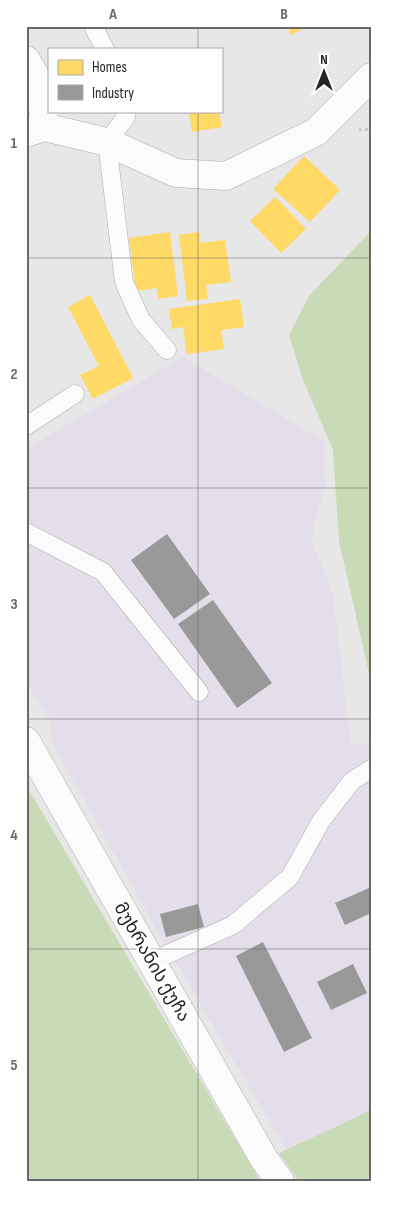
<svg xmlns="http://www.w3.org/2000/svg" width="397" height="1207" viewBox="0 0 397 1207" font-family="'Sofia Sans Condensed','Noto Sans Georgian',sans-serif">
<rect width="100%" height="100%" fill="#e7e7e7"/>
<path fill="#e4deea" d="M 183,357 L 324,441 L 325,486 L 315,522 L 312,541 L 333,594 L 351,744 L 371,743 L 371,1107 L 365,1113 L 286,1149 L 163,941 L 51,741 L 51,722 L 26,682 L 26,449 Z"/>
<g fill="#c8dab6">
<path d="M 371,231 L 371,682 L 339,541 L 333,450 L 303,380 L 289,335 L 309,296 Z"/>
<path d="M 26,785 L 260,1181 L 26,1181 Z"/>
<path d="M 371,1107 L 371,1181 L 299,1181 L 279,1153 L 365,1113 Z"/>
</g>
<g fill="#ffd966">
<path d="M 287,26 L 308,26 L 291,35 Z"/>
<path d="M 189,111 L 219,111 L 222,127 L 192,132 Z"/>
<path d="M 304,156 L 340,190 L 310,222 L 273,189 Z"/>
<path d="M 275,197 L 306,229 L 281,253 L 250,221 Z"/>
<path d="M 170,232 L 178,296 L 158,299 L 157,288 L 136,291 L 129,238 Z"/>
<path d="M 199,232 L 200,243 L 225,240 L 231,282 L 206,285 L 208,299 L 187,301 L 179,235 Z"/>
<path d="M 90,295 L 133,378 L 93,399 L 80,375 L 99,366 L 68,307 Z"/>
<path d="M 240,299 L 244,327 L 221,330 L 224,349 L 187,354 L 183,327 L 172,329 L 169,309 Z"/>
</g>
<g fill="#999">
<path d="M 167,534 L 210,594 L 174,619 L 131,560 Z"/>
<path d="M 213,600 L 272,683 L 237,708 L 178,624 Z"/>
<path d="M 369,888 L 371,913 L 345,925 L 335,903 Z"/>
<path d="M 198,904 L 204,927 L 166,937 L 160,914 Z"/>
<path d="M 263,942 L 312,1038 L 284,1052 L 236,956 Z"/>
<path d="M 353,964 L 367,993 L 331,1010 L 317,982 Z"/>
</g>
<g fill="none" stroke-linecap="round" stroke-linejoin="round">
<g stroke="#adadad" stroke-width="19">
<g id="lane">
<path d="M 93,26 L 105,49"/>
<path d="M 125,111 L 126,117 L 107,142 L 124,282 L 141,320 L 167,350"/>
<path d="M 26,426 L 75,394"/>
<path d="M 26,532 L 103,572 L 199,692"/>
<path d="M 150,962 L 233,925 L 290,877 L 321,821 L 352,781 L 371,769"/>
</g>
</g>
<g stroke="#adadad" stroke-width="29">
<g id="street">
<path d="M 26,60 L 42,88 L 44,127"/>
<path d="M 26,133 L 44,127 L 107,142 L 176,173 L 226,176 L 316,132 L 371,77"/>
</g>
</g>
<g stroke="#adadad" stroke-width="29">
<path id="secondary" d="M 26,741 L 264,1159 L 280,1181"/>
</g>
<path stroke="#c5c5c5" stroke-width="3" stroke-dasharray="2.5 4" stroke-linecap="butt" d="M 359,130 L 371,129"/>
<use href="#lane" stroke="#fbfbfb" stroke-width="18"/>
<use href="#street" stroke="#fbfbfb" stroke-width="28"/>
<use href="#secondary" stroke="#fbfbfb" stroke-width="28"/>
</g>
<path fill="none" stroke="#69696a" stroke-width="1" stroke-opacity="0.55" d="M 198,26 L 198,49M 198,111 L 198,1181M 26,258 L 371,258M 26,488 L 371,488M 26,719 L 371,719M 26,949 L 371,949"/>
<g text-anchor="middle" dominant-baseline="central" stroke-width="5" stroke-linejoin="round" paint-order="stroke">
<g font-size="18" fill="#252526" stroke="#fff">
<text transform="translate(152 962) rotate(60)">მუხრანის ქუჩა</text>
</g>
</g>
<rect width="397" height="1207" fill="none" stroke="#ffffff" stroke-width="55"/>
<rect x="48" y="48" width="175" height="65" fill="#ffffff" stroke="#a8a8a8"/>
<rect x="58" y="60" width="25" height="15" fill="#ffd966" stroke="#a8a8a8"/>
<text x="92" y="72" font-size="15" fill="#252526">Homes</text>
<rect x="58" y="85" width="25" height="15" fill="#999999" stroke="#a8a8a8"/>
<text x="92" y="98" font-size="15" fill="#252526">Industry</text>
<g transform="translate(324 72)" stroke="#ffffff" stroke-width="4" paint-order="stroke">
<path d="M0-4L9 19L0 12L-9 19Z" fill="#252526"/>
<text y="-8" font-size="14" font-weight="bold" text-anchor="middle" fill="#252526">N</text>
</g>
<rect x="28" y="28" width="342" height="1152" fill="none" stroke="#69696a" stroke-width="2"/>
<g font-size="16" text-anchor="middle" font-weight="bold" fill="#69696a">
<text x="113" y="19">A</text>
<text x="284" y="19">B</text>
<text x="14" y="148">1</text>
<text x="14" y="379">2</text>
<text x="14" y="609">3</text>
<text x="14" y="840">4</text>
<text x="14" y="1070">5</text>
</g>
</svg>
